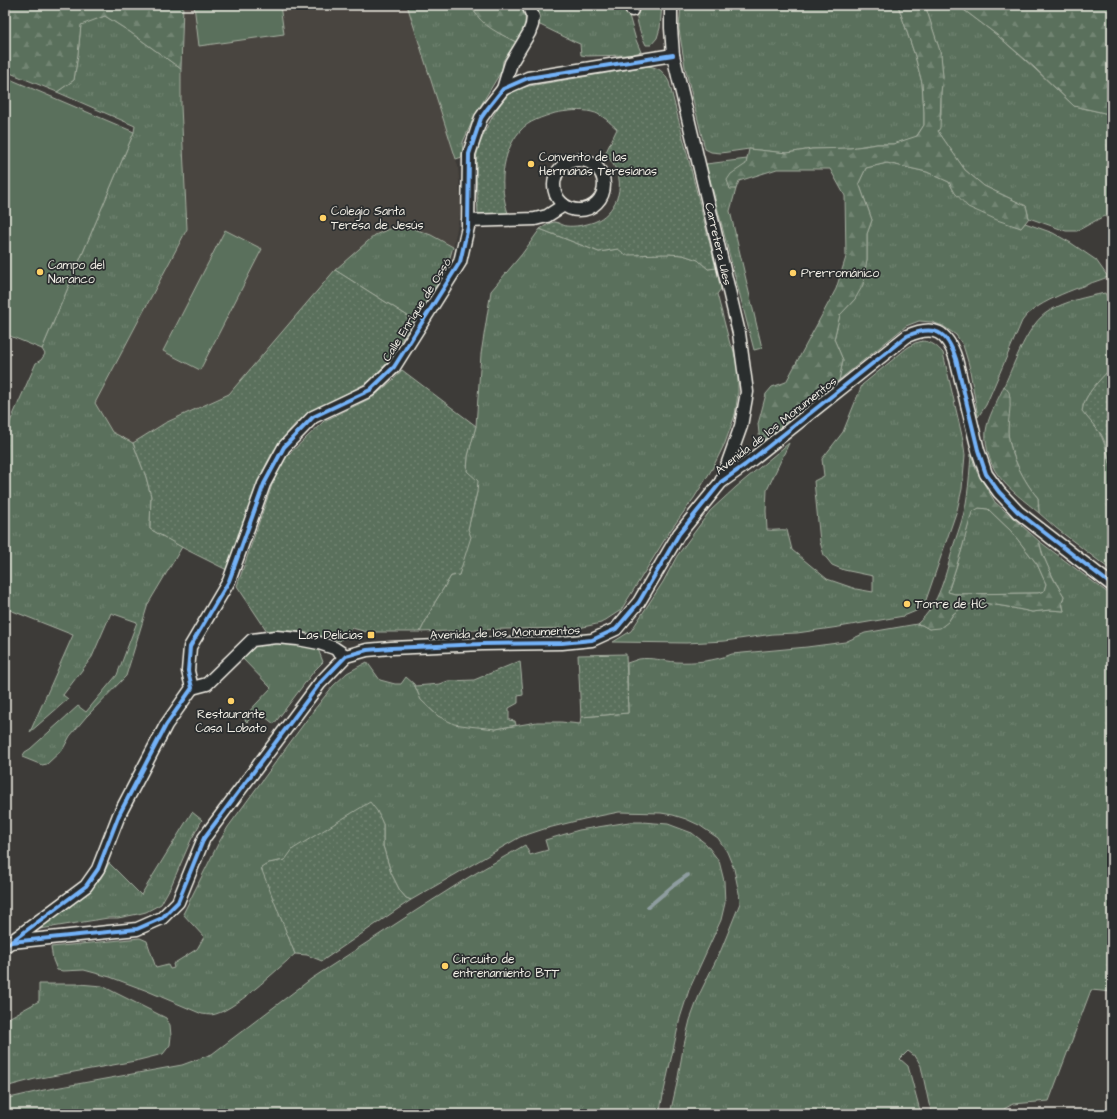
<svg xmlns="http://www.w3.org/2000/svg" width="1117" height="1119" viewBox="0 0 1117 1119" font-family="'Architects Daughter',sans-serif">
<defs>
<pattern id="grass-tufts" width="24" height="20" patternUnits="userSpaceOnUse"><rect width="24" height="20" fill="#5a705b"/><path d="M3 7l-1-3M5 7V3M7 7l1-3M15 17l-1-3M17 17v-4M19 17l1-3" fill="none" stroke="#728573"/></pattern>
<pattern id="forest-firs" width="22" height="20" patternUnits="userSpaceOnUse"><rect width="22" height="20" fill="#5a705b"/><path d="M5 1l3.5 6h-7zM16 11l3.5 6h-7z" fill="#728573"/></pattern>
<pattern id="garden-dots" width="8" height="8" patternUnits="userSpaceOnUse"><rect width="8" height="8" fill="#5a705b"/><path d="M2 2h.1M6 6h.1" fill="none" stroke="#728573" stroke-width="1.8" stroke-linecap="round"/></pattern>
</defs>
<rect width="100%" height="100%" fill="#3d3b38"/>
<filter id="ink" filterUnits="userSpaceOnUse"><feTurbulence type="fractalNoise" baseFrequency=".025" numOctaves="2"/><feDisplacementMap in="SourceGraphic" scale="8" xChannelSelector="R" yChannelSelector="G"/><feConvolveMatrix kernelMatrix="1 2 1 2 8 2 1 2 1" color-interpolation-filters="sRGB"/></filter>
<g filter="url(#ink)">
<path fill="#4a453f" d="M 183,5 L 407,5 L 458,166 L 461,209 L 453,247 L 431,235 L 412,228 L 375,235 L 335,270 L 229,394 L 165,423 L 133,443 L 112,432 L 95,403 L 187,229 L 181,106 Z"/>
<g fill="url(#grass-tufts)" stroke="#a7b0a2">
<path d="M 407,5 L 472,5 L 475,13 L 497,32 L 516,42 L 503,61 L 502,70 L 475,115 L 463,142 L 462,157 L 456,159 Z"/>
<path d="M 534,5 L 626,5 L 636,40 L 641,52 L 630,55 L 587,56 L 581,55 L 580,44 L 575,42 L 538,24 Z"/>
<path d="M 637,5 L 662,5 L 660,28 L 657,38 L 651,45 L 646,45 C 640,33 635,19 637,5 Z"/>
<path d="M 681,5 L 898,5 L 915,56 L 922,83 L 924,112 L 924,125 L 916,137 L 893,144 L 877,144 L 850,148 L 812,149 L 787,153 L 749,149 L 721,153 L 711,152 L 705,149 L 685,67 L 679,29 Z"/>
<path d="M 925,5 L 961,5 L 964,10 L 997,35 L 1034,68 L 1074,106 L 1109,114 L 1112,121 L 1112,220 L 1104,216 L 1077,231 L 1066,231 L 1029,218 L 1026,206 L 984,186 L 965,170 L 938,131 L 941,114 L 941,92 L 943,77 L 941,55 Z"/>
<path d="M 105,16 L 130,32 L 181,69 L 181,106 L 187,229 L 95,403 L 112,432 L 133,443 L 146,477 L 151,496 L 150,529 L 182,547 L 148,604 L 126,676 L 86,717 L 70,736 L 63,749 L 47,764 L 42,765 L 22,757 L 25,752 L 30,749 L 78,706 L 86,712 L 117,675 L 137,622 L 111,613 L 92,657 L 63,695 L 68,699 L 30,732 L 73,635 L 5,608 L 5,431 L 6,431 L 36,363 L 41,360 L 45,354 L 42,349 L 134,132 L 135,126 L 57,92 L 74,80 L 78,54 L 81,24 Z"/>
<path d="M 747,159 L 746,164 L 730,188 L 736,189 L 730,211 L 762,348 L 754,350 L 706,164 Z"/>
<path d="M 887,163 L 927,172 L 949,182 L 955,193 L 1021,228 L 1025,223 L 1053,233 L 1071,243 L 1096,260 L 1108,277 C 1084,286 1036,300 1022,321 L 986,405 L 978,417 L 969,365 L 963,345 L 956,335 L 943,326 L 932,322 L 919,321 L 906,326 L 839,380 L 843,360 L 834,339 L 840,315 L 855,299 L 867,260 L 867,234 L 872,220 L 859,183 L 866,168 Z"/>
<path d="M 394,227 L 412,228 L 431,235 L 453,247 L 448,264 L 437,285 L 414,320 L 335,270 L 375,235 Z"/>
<path d="M 540,229 L 599,252 L 618,249 L 683,255 L 698,260 L 708,269 L 716,268 L 721,289 L 717,294 L 730,344 L 733,348 L 738,368 L 738,393 L 735,415 L 725,443 L 712,469 L 694,498 L 670,531 L 621,610 L 601,623 L 579,628 L 506,629 L 420,632 L 435,602 L 451,576 L 459,575 L 468,529 L 477,492 L 467,471 L 468,456 L 476,426 L 481,354 L 491,291 L 522,254 Z"/>
<path d="M 1105,293 L 1112,306 L 1112,367 C 1104,376 1082,397 1083,409 C 1083,415 1090,419 1093,424 C 1103,435 1106,448 1110,463 L 1112,464 L 1112,571 L 1056,528 L 1039,513 L 1038,498 C 1024,482 1011,456 1008,434 C 1007,421 1011,407 1009,394 C 1009,391 1006,389 1004,386 C 1015,363 1027,324 1049,311 C 1066,301 1086,297 1105,293 Z"/>
<path d="M 923,341 C 932,342 937,346 943,353 L 963,440 L 965,455 L 962,489 L 957,510 L 926,600 L 916,611 L 904,616 L 839,627 L 797,633 L 773,634 L 725,641 L 686,643 L 613,642 L 631,631 L 663,582 L 677,556 L 710,511 L 736,487 L 789,443 L 767,490 L 766,511 L 767,530 C 774,531 780,529 787,530 L 792,550 L 827,579 L 856,589 L 873,592 L 873,576 L 844,570 L 832,565 L 824,555 L 820,542 L 814,481 L 824,476 L 822,459 L 843,432 L 862,385 L 907,348 L 915,343 Z"/>
<path d="M 979,508 L 988,509 L 1011,531 L 1037,564 L 1046,584 L 1044,591 L 1038,593 L 955,594 L 948,592 L 961,552 L 972,511 Z"/>
<path d="M 1039,541 L 1112,596 L 1112,896 L 1111,897 L 1109,935 L 1112,935 L 1112,992 L 1091,990 L 1049,1101 L 1013,1104 L 1004,1109 L 1003,1114 L 933,1114 L 929,1104 L 921,1066 L 916,1057 L 908,1051 L 900,1059 L 908,1066 L 921,1114 L 670,1114 L 677,1083 L 683,1049 L 690,1020 L 700,993 L 721,950 L 740,903 L 739,893 L 734,869 L 727,852 L 718,838 L 699,825 L 686,819 L 673,815 L 661,813 L 619,812 L 584,819 L 544,829 L 520,837 L 411,900 L 406,898 L 400,891 L 391,873 L 383,846 L 383,824 L 285,860 L 269,863 L 262,868 L 295,954 C 277,969 233,1013 211,1015 C 208,1015 205,1014 202,1014 L 145,990 L 110,977 L 84,970 L 63,971 L 57,970 L 53,960 L 51,947 L 140,938 L 147,941 L 156,968 L 168,965 L 170,969 L 174,968 L 173,964 L 197,949 L 204,937 L 183,914 L 218,844 L 228,827 L 314,710 L 333,686 L 347,673 L 367,662 L 380,680 L 395,684 L 401,684 L 406,677 L 414,684 L 421,700 L 438,716 L 496,729 L 537,722 L 561,722 L 580,724 L 581,717 L 628,713 L 627,663 C 631,662 635,660 639,659 C 651,657 664,661 676,662 C 695,663 715,661 732,654 L 807,647 L 845,642 L 865,633 L 917,624 L 922,625 L 929,629 L 948,622 L 953,614 L 965,605 L 984,603 L 1008,607 L 1032,612 L 1050,610 L 1064,611 L 1062,603 L 1064,596 C 1053,579 1044,561 1039,541 Z"/>
<path d="M 273,642 L 293,643 L 318,649 L 323,662 L 314,671 L 274,724 L 260,713 L 252,717 L 247,722 L 243,718 L 271,688 L 242,658 L 255,646 Z"/>
<path d="M 192,812 L 202,820 L 191,840 L 171,886 L 161,904 L 146,912 L 138,914 L 118,918 L 108,918 L 40,929 L 40,926 L 87,893 L 101,878 L 109,863 L 141,895 Z"/>
<path d="M 629,822 L 642,822 L 668,824 L 692,833 L 706,844 L 719,861 L 724,881 L 725,903 L 721,920 L 689,990 L 680,1018 L 659,1114 L 5,1114 L 5,1099 L 44,1090 L 182,1065 L 212,1054 L 311,979 L 417,910 L 469,877 L 525,845 L 530,855 L 548,850 L 545,840 L 579,830 Z"/>
<path d="M 39,984 L 79,984 L 102,986 L 166,1018 L 170,1025 L 171,1036 L 170,1045 L 163,1054 L 135,1061 L 35,1079 L 5,1087 L 5,1020 L 39,1001 Z"/>
</g>
<g fill="url(#forest-firs)" stroke="#a7b0a2" fill-rule="evenodd">
<path d="M 5,5 L 183,5 L 181,69 L 130,32 L 105,16 L 81,25 L 78,54 L 74,80 L 57,92 L 5,71 Z"/>
<path d="M 472,5 L 521,5 C 529,20 525,29 516,42 C 499,33 478,25 472,5 Z"/>
<path d="M 898,5 L 925,5 L 941,54 L 943,77 L 941,92 L 940,128 L 938,131 L 965,170 L 984,186 L 1026,206 L 1029,218 L 1021,228 L 997,220 L 968,207 L 955,193 L 949,182 L 927,172 L 887,163 L 866,168 L 859,183 L 872,220 L 867,234 L 867,259 L 863,285 L 855,299 L 840,315 L 834,339 L 843,360 L 839,380 L 760,443 L 758,424 L 766,394 L 772,387 L 786,382 L 836,289 L 846,257 L 845,196 L 830,169 L 777,169 L 739,181 L 736,189 L 730,189 L 727,180 L 731,174 L 746,164 L 749,149 L 787,153 L 812,149 L 850,148 L 877,144 L 893,144 L 917,136 L 924,125 L 924,112 L 922,83 L 915,56 Z"/>
<path d="M 961,5 L 1112,5 L 1112,113 L 1109,114 L 1074,106 L 1034,67 L 997,35 L 964,10 Z"/>
<path d="M 1004,386 L 1009,392 L 1010,398 C 1011,409 1008,420 1008,431 C 1009,453 1024,482 1038,498 L 1039,513 C 1025,501 1009,490 998,475 C 989,464 983,439 987,426 C 990,413 999,398 1004,386 Z"/>
<path d="M 971,454 L 977,472 L 995,502 L 1039,541 L 1042,553 L 1054,580 L 1064,596 L 1062,603 L 1064,611 L 1050,610 L 1032,612 L 1008,607 L 984,603 L 965,605 L 953,614 L 948,622 L 940,628 L 929,629 L 922,625 L 917,624 C 940,605 946,572 954,544 C 959,529 965,513 967,497 C 969,483 970,468 971,454 ZM 979,508 L 988,509 L 1011,531 L 1037,564 L 1046,584 L 1044,591 L 1038,593 L 955,594 L 948,592 L 961,552 L 972,512 Z"/>
</g>
<g fill="url(#garden-dots)" stroke="#a7b0a2">
<path d="M 648,66 C 660,68 663,71 669,82 L 716,268 L 708,269 L 698,260 L 683,255 L 668,254 L 626,255 L 618,249 L 599,252 L 540,229 C 545,226 549,223 554,222 C 558,222 562,225 566,226 C 575,227 585,225 594,222 C 615,214 627,186 614,166 C 611,161 609,157 605,154 L 617,129 C 610,123 602,114 592,112 C 581,109 566,111 555,113 C 543,117 528,121 520,131 C 501,153 499,187 508,213 L 478,214 C 477,196 476,178 476,161 C 477,142 497,104 511,92 C 516,89 523,88 529,86 Z"/>
<path d="M 335,270 L 414,320 L 387,363 L 370,381 L 308,414 L 296,423 L 283,438 L 271,455 L 261,475 L 227,570 L 185,549 L 150,529 L 151,496 L 146,477 L 133,443 L 165,423 L 229,394 Z"/>
<path d="M 1111,368 L 1112,369 L 1112,464 L 1110,463 L 1104,440 L 1101,434 L 1082,411 C 1085,393 1100,380 1111,368 Z"/>
<path d="M 402,370 L 476,426 L 468,456 L 467,471 L 478,481 L 477,492 L 468,529 L 471,537 L 459,575 L 451,576 L 435,602 L 420,632 L 367,632 L 352,628 L 340,641 L 307,633 L 294,631 L 267,631 L 237,586 L 272,485 L 277,472 L 287,456 L 324,421 L 373,397 L 393,380 Z"/>
<path d="M 626,654 L 628,713 L 581,717 L 578,655 Z"/>
<path d="M 520,661 L 523,693 L 523,695 L 518,696 L 518,703 L 509,708 L 509,720 L 515,721 L 516,725 L 496,729 L 468,726 L 454,724 L 438,716 L 421,700 L 415,686 L 440,684 L 448,681 L 474,680 Z"/>
<path d="M 370,802 L 377,811 L 383,824 L 383,846 L 391,873 L 400,891 L 406,898 L 411,900 L 322,961 L 307,955 L 295,954 L 261,868 L 269,863 L 285,860 L 293,849 Z"/>
</g>
<g fill="#5a705b" stroke="#a7b0a2">
<path d="M 194,5 L 280,5 L 284,34 L 199,46 Z"/>
<path d="M 5,77 L 134,132 L 42,349 L 5,334 Z"/>
<path d="M 225,230 L 262,249 L 200,370 L 163,351 Z"/>
</g>
<g fill="none" stroke-linecap="round" stroke-linejoin="round">
<path stroke="#8e9d9f" stroke-width="4" d="M 648,907 L 674,885 L 688,875"/>
<g stroke="#f4f1e8" stroke-width="15">
<g id="street">
<path d="M 671,5 L 671,28 L 673,55 L 739,333 L 747,392 L 741,426 L 721,482"/>
<path d="M 632,10 L 632,5"/>
<path d="M 503,89 L 511,63 L 529,33 L 532,25 L 533,17 L 528,5"/>
<circle cx="579" cy="185" r="25"/>
<path d="M 468,221 L 535,219 L 547,216 L 564,205"/>
<path d="M 192,688 L 207,684 L 252,640 L 276,637 L 298,639 L 319,643 L 334,648 L 346,656"/>
<path d="M 12,941 L 86,886 L 98,869 L 119,815 L 166,725 L 192,688 L 188,671 L 190,647 L 229,581 L 264,484 L 284,447 L 313,417 L 370,390 L 394,367 L 460,262 L 468,227 L 469,154 L 481,118 L 488,108 L 503,89 L 528,78 L 673,55"/>
<path d="M 5,946 L 11,942 L 137,929 L 162,918 L 178,902 L 204,838 L 320,683 L 346,656 L 367,650 L 391,648 L 483,644 L 562,643 L 592,640 L 616,629 L 639,602 L 679,534 L 721,482 L 745,465 L 907,336 C 934,324 947,331 956,359 L 978,450 L 986,474 L 999,492 L 1018,512 L 1112,585"/>
</g>
</g>
<use href="#street" stroke="#2a2d2e" stroke-width="12"/>
<g stroke="#2a2d2e" stroke-width="6">
<g id="cycleway">
<path d="M 11,942 L 86,886 L 98,869 L 119,815 L 166,725 L 192,688 L 188,671 L 190,647 L 229,581 L 264,484 L 284,447 L 313,417 L 370,390 L 394,367 L 460,262 L 468,227 L 469,154 L 481,118 L 488,108 L 503,89 L 528,78 L 673,55"/>
<path d="M 5,946 L 11,942 L 137,929 L 162,918 L 178,902 L 204,838 L 320,683 L 346,656 L 367,650 L 391,648 L 483,644 L 562,643 L 592,640 L 616,629 L 639,602 L 679,534 L 721,482 L 745,465 L 907,336 C 934,324 947,331 956,359 L 978,450 L 986,474 L 999,492 L 1018,512 L 1112,585"/>
</g>
</g>
<use href="#cycleway" stroke="#73b2f8" stroke-width="4"/>
</g>
</g>
<g fill="#ffd166" stroke="#2a2d2e" stroke-width="1.5">
<circle cx="531" cy="164" r="4"/>
<circle cx="323" cy="218" r="4"/>
<circle cx="40" cy="272" r="4"/>
<circle cx="793" cy="273" r="4"/>
<circle cx="907" cy="604" r="4"/>
<rect x="367" y="631" width="8" height="8" rx="2"/>
<circle cx="231" cy="701" r="4"/>
<circle cx="445" cy="966" r="4"/>
</g>
<g text-anchor="middle" dominant-baseline="central" stroke-width="3.5" stroke-linejoin="round" paint-order="stroke">
<g font-size="12" fill="#f4f1e8" stroke="#2a2d2e" text-anchor="start">
<text x="539" y="157">Convento de las<tspan x="539" dy="14">Hermanas Teresianas</tspan></text>
<text x="331" y="211">Colegio Santa<tspan x="331" dy="14">Teresa de Jesús</tspan></text>
<text x="48" y="265">Campo del<tspan x="48" dy="14">Naranco</tspan></text>
<text x="801" y="273">Prerrománico</text>
<text x="915" y="604">Torre de HC</text>
<text x="363" y="635" text-anchor="end">Las Delicias</text>
<text x="231" y="714" text-anchor="middle">Restaurante<tspan x="231" dy="14">Casa Lobato</tspan></text>
<text x="453" y="959">Circuito de<tspan x="453" dy="14">entrenamiento BTT</tspan></text>
</g>
<g font-size="12" fill="#f4f1e8" stroke="#2a2d2e">
<text transform="translate(718 244) rotate(77)">Carretera Ules</text>
<text transform="translate(417 310) rotate(-58)">Calle Enrique de Ossó</text>
<text transform="translate(776 426) rotate(-38)">Avenida de los Monumentos</text>
<text transform="translate(505 633) rotate(-2)">Avenida de los Monumentos</text>
</g>
</g>
<rect width="1117" height="1119" fill="none" stroke="#2a2d2e" stroke-width="20"/>
<rect x="10" y="10" width="1097" height="1099" fill="none" stroke="#f4f1e8" stroke-width="1.5" filter="url(#ink)"/>
</svg>
